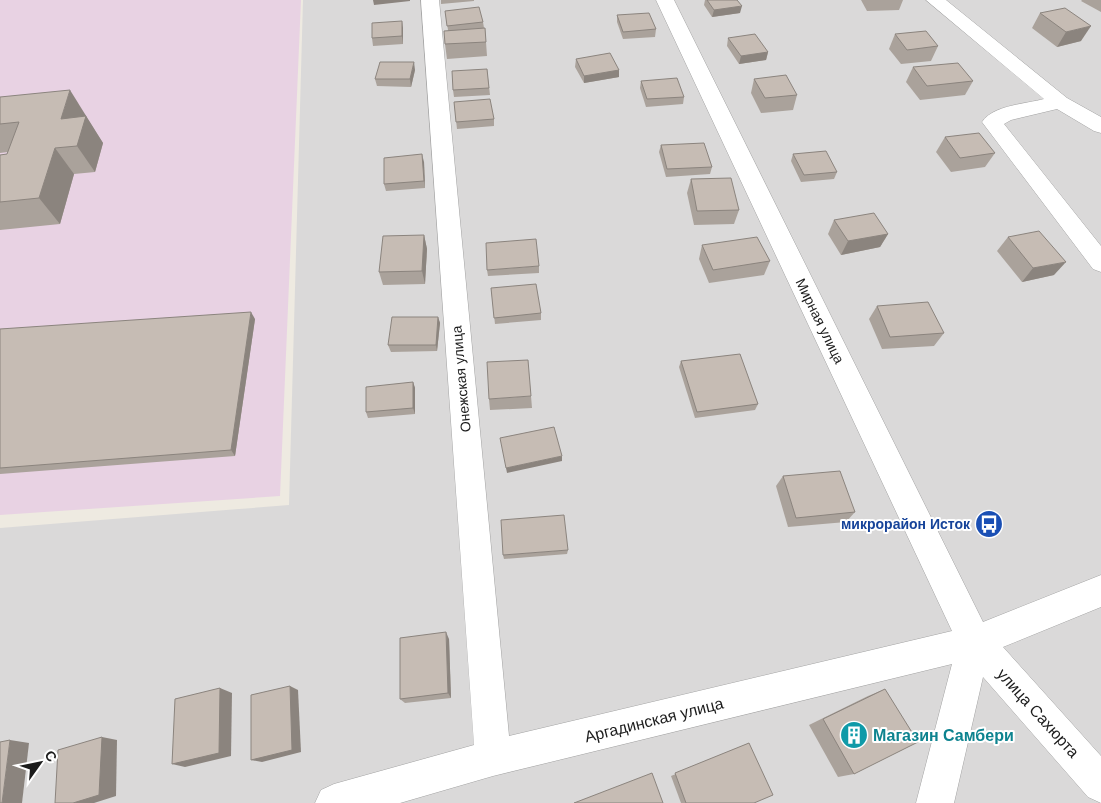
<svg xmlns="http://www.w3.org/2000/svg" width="1101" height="803" viewBox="0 0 1101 803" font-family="Helvetica,sans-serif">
<rect width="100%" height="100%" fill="#eeeae1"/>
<path fill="#dad9d9" d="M 303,0 L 1101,0 L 1101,803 L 0,803 L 0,528 L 289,505 Z"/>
<path fill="#e8d2e3" d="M 0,0 L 301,0 L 280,496 L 0,515 Z"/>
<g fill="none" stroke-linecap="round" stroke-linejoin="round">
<g stroke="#a3a3a3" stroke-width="1">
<g id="minor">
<path d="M 421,0 L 439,0 L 509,736 L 952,631 L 656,0 L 674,0 L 983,622 L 1101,575 L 1101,607 L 1003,647 L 1101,756 L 1101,803 L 1088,797 L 983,677 L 954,803 L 916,803 L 952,664 L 493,776 L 400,803 L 315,803 L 321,790 L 334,784 L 474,745 Z"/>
<path d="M 926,0 L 946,0 L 1067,98 L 1101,117 L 1101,133 L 1094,131 L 1057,109 L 1011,120 L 1004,124 L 1101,246 L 1101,272 L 1093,269 L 982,122 C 993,105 1026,104 1044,99 Z"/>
</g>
</g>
<use href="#minor" fill="#fff" fill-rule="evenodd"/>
</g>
<g fill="#aaa29b">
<path d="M 441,0 L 474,0 L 474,1 L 441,4 Z"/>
<path d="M 705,0 L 737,0 L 740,13 L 712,17 L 704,5 Z"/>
<path d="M 861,0 L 903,0 L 899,10 L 867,11 Z"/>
<path d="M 1082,0 L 1101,0 L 1101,12 L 1081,1 Z"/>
<path d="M 445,11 L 483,22 L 484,28 L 485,28 L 487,56 L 447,59 L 445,44 L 448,30 Z"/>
<path d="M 1040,13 L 1081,41 L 1057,47 L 1032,28 Z"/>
<path d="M 617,15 L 656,29 L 655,37 L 623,39 L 617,22 Z"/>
<path d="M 403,28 L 403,44 L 373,46 L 372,38 Z"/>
<path d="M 895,34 L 938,46 L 931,61 L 901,64 L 889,49 Z"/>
<path d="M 728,38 L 768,52 L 766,60 L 739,64 L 727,46 Z"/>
<path d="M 576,59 L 619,70 L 619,77 L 584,83 L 575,67 Z"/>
<path d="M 913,67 L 973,81 L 965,95 L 920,100 L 906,82 Z"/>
<path d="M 487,69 L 490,95 L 454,97 L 453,90 Z"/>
<path d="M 415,70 L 411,87 L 377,86 L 375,79 Z"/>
<path d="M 754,79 L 797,95 L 793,110 L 761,113 L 751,93 Z"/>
<path d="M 641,81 L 684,97 L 683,104 L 646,107 L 640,88 Z"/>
<path d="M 0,97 L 87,117 L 87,118 L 103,143 L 95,172 L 74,174 L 60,224 L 0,230 L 0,155 L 7,154 L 8,152 L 0,153 Z"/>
<path d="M 454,102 L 494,119 L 494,126 L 457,129 Z"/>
<path d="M 945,137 L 995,153 L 985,167 L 951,172 L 936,152 Z"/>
<path d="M 661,145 L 712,167 L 710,174 L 666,177 L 659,152 Z"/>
<path d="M 793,154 L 837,172 L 834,179 L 801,182 L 791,161 Z"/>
<path d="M 424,162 L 425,188 L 386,191 L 384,184 Z"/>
<path d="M 691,179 L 739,210 L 734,224 L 694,225 L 687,193 Z"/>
<path d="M 834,220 L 888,234 L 880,247 L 841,255 L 828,234 Z"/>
<path d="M 424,235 L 427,249 L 425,284 L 383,285 L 379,272 Z"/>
<path d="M 1008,237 L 1054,275 L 1022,282 L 997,251 Z"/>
<path d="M 702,245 L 770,261 L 764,275 L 709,283 L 699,259 Z"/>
<path d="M 539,266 L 539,273 L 488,276 L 487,270 Z"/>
<path d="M 491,288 L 541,313 L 541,320 L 495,324 Z"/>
<path d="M 877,306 L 944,333 L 934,346 L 882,349 L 869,319 Z"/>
<path d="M 438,317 L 440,323 L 437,351 L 391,352 L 388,345 Z"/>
<path d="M 255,319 L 235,456 L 0,474 L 0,329 Z"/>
<path d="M 681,361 L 758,404 L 755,410 L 695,418 L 679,367 Z"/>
<path d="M 413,382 L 415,388 L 415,414 L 368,418 L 366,412 Z"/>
<path d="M 531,396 L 532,408 L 490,410 L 489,399 Z"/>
<path d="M 783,476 L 855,512 L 846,522 L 788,527 L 776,486 Z"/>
<path d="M 568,550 L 567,554 L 504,559 L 503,555 Z"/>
<path d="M 449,639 L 451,698 L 405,703 L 400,699 Z"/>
<path d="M 885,689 L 854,774 L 838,777 L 809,725 L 868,696 Z"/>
<path d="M 749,743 L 754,803 L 681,803 L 671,776 Z"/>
</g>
<g fill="#8b847e">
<path d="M 373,0 L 410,0 L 410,1 L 374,5 Z"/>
<path d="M 742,6 L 740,13 L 712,17 L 714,10 Z"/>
<path d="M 402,21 L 403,28 L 403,44 L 402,36 Z"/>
<path d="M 1091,26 L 1081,41 L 1057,47 L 1066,32 Z"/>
<path d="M 768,52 L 766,60 L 739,64 L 741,56 Z"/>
<path d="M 414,62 L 415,70 L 411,87 L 410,79 Z"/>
<path d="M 619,70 L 619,77 L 584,83 L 584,76 Z"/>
<path d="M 70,90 L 103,143 L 95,172 L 77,146 L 61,119 Z"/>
<path d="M 55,148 L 74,174 L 60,224 L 39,198 Z"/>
<path d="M 422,154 L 424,162 L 425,188 L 424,181 Z"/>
<path d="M 888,234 L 880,247 L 841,255 L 848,241 Z"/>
<path d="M 424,235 L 427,249 L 425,284 L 422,271 Z"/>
<path d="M 1066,262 L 1054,275 L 1022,282 L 1033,268 Z"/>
<path d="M 251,312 L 255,319 L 235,456 L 231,450 Z"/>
<path d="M 438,317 L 440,323 L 437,351 L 436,345 Z"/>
<path d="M 413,382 L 415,388 L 415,414 L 413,408 Z"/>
<path d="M 562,456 L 562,461 L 507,473 L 506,468 Z"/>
<path d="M 446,632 L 449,639 L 451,698 L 448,693 Z"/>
<path d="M 290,686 L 298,690 L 301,752 L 262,762 L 251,760 Z"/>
<path d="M 220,688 L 232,693 L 231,756 L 185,767 L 172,764 Z"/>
<path d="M 102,737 L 117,740 L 116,796 L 94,803 L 73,803 Z"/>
<path d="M 10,740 L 29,743 L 22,803 L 2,803 Z"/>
</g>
<g fill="#c6bcb4" stroke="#8b847e">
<path d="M 707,0 L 737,0 L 742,6 L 714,10 Z"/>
<path d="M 479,7 L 483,22 L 447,26 L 445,11 Z"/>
<path d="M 1065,8 L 1091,26 L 1066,32 L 1040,13 Z"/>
<path d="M 649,13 L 656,29 L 623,32 L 617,15 Z"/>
<path d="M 402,21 L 402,36 L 372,38 L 372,23 Z"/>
<path d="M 485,28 L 486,42 L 445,44 L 444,31 Z"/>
<path d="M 926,31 L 938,46 L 907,50 L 895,34 Z"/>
<path d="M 755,34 L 768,52 L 741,56 L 728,38 Z"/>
<path d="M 610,53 L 619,70 L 584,76 L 576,59 Z"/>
<path d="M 380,62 L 414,62 L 410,79 L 375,79 Z"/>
<path d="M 958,63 L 973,81 L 927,86 L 913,67 Z"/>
<path d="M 487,69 L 489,88 L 453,90 L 452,71 Z"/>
<path d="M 786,75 L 797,95 L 765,98 L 754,79 Z"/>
<path d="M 677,78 L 684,97 L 647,99 L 641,81 Z"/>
<path d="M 70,90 L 61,119 L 86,116 L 77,146 L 55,148 L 39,198 L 0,202 L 0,155 L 7,154 L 19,122 L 0,124 L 0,97 Z"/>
<path d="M 490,99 L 494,119 L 456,122 L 454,102 Z"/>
<path d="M 979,133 L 995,153 L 960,158 L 945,137 Z"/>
<path d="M 704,143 L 712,167 L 667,169 L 661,145 Z"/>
<path d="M 826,151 L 837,172 L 804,175 L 793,154 Z"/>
<path d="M 422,154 L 424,181 L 384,184 L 384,158 Z"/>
<path d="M 731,178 L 739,210 L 697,211 L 691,179 Z"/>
<path d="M 874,213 L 888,234 L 848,241 L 834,220 Z"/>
<path d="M 1039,231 L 1066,262 L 1033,268 L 1008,237 Z"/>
<path d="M 424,235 L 422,271 L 379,272 L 383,236 Z"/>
<path d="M 757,237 L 770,261 L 713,270 L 702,245 Z"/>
<path d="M 536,239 L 539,266 L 487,270 L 486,243 Z"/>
<path d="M 536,284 L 541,313 L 494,318 L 491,288 Z"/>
<path d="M 928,302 L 944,333 L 890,337 L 877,306 Z"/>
<path d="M 251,312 L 231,450 L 0,468 L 0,329 Z"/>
<path d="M 392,317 L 438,317 L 436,345 L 388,345 Z"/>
<path d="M 740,354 L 758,404 L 697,412 L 681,361 Z"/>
<path d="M 528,360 L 531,396 L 489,399 L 487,362 Z"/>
<path d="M 413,382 L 413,408 L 366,412 L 366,387 Z"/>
<path d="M 554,427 L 562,456 L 506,468 L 500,438 Z"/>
<path d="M 840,471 L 855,512 L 796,518 L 783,476 Z"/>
<path d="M 564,515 L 568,550 L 503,555 L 501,520 Z"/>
<path d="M 446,632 L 448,693 L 400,699 L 400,638 Z"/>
<path d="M 290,686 L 292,750 L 251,760 L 251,695 Z"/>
<path d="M 220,688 L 219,753 L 172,764 L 175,699 Z"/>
<path d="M 885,689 L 918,742 L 854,774 L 823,719 Z"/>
<path d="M 102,737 L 99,795 L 73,803 L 55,803 L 58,750 Z"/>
<path d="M 10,740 L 2,803 L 0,803 L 0,742 Z"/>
<path d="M 749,743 L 773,795 L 754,803 L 686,803 L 675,773 Z"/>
<path d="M 652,773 L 663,803 L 574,803 Z"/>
</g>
<defs>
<g id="bus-disc" transform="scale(1.4375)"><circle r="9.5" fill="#1a4fb4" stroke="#fff"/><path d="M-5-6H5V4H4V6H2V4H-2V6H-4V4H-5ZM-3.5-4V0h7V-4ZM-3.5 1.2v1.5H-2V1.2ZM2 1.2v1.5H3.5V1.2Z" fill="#fff"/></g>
<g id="building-disc" transform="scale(1.4375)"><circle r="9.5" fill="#0f9aa8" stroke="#fff"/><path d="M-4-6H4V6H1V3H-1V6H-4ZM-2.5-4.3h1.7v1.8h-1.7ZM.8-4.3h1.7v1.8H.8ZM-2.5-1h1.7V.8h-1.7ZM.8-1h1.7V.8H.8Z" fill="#fff"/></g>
</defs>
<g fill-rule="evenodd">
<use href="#bus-disc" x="989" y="524"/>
<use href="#building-disc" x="854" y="735"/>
</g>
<g text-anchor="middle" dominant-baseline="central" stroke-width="4" stroke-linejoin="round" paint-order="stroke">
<g font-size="14" fill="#1c1c1c" stroke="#fff">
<text transform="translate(820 321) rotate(64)">Мирная улица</text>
<text transform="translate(461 379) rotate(-95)">Онежская улица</text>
</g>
<g font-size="14" font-weight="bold" fill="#164399" stroke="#fff" text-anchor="end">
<text x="970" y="524">микрорайон Исток</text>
</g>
<g font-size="16" fill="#1c1c1c" stroke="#fff">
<text transform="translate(1038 713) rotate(48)">улица Сахюрта</text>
<text transform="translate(654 720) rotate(-14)">Аргадинская улица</text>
</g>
<g font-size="16" font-weight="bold" fill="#0d838f" stroke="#fff" text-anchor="start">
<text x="873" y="735">Магазин Самбери</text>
</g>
</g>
<g transform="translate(40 763) rotate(57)" stroke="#ffffff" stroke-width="4" paint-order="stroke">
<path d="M0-4L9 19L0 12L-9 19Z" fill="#1c1c1c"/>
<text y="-8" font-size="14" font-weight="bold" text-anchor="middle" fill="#1c1c1c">С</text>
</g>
</svg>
